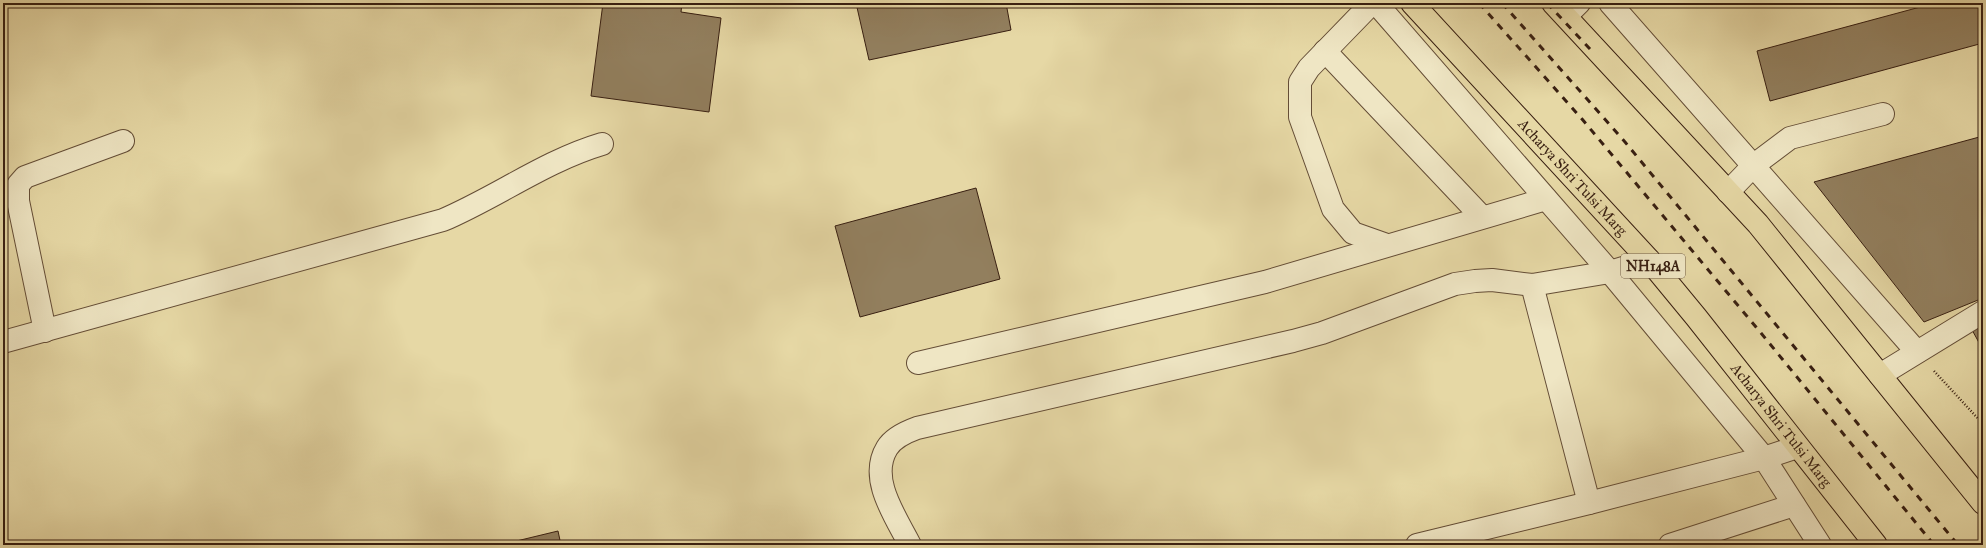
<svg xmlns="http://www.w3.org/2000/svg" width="1986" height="548" viewBox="0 0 1986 548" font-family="'IM FELL Great Primer',serif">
<rect width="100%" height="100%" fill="#e6d8a5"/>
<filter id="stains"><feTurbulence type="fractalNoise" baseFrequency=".005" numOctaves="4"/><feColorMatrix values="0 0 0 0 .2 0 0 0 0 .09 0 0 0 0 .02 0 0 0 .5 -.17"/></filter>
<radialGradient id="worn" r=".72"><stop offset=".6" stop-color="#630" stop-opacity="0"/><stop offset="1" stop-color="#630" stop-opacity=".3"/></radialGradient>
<g fill="#927f5e" stroke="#381f11">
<path d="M 603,3 L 635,4 L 635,3 L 682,3 L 681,12 L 721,18 L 709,112 L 591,96 Z"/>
<path d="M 856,3 L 1006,3 L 1011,30 L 869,60 Z"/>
<path d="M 1935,3 L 1983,3 L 1983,43 L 1770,101 L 1757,51 Z"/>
<path d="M 1983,136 L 1983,298 L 1924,322 L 1814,182 Z"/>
<path d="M 976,188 L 1000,279 L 860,317 L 835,226 Z"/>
<path d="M 1983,322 L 1983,350 L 1971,328 Z"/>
<path d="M 558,531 L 561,545 L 500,545 Z"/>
</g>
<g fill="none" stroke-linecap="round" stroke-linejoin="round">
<g stroke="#644d36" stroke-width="24">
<g id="minor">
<path d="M 1372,3 L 1309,68 L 1300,82 L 1300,117 L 1333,209 L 1353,233 L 1387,245"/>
<path d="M 1376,3 L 1610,272 L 1764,458 L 1820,545"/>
<path d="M 1610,3 L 1917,352"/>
<path d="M 1566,16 L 1579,3"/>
<path d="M 1325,51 L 1482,217"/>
<path d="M 1728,192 L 1754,165 L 1790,138 L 1883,114"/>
<path d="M 1532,285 L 1589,503"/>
<path d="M 45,331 L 18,201 L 18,185 L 25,177 L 123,141"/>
<path d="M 3,342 L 443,220 C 497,197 545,161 602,144"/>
<path d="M 918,363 L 1265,282 L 1546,199"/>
<path d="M 1880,375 L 1983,312"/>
<path d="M 910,545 C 896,517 868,479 887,448 C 893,438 906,432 917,428 L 1293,341 L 1322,333 L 1455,284 L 1475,281 L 1492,280 L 1532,285 L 1610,272 L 1649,260"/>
<path d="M 1417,545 L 1589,503 L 1764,458 L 1797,447"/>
<path d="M 1670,545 L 1794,505"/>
</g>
</g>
<g stroke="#381f11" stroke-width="24">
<g id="highway">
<path id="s1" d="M 1412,3 L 1649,260 L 1696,317 L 1876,545"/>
<path d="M 1553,3 L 1758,224 L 1983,503"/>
</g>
</g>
<path stroke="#381f11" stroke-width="2.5" stroke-dasharray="1 2" stroke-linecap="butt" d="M 1934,371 L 1983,424"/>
<use href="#minor" stroke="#efe6c4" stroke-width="22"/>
<use href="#highway" stroke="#e6d8a5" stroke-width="22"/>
<g stroke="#381f11" stroke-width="3" stroke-dasharray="7 7" stroke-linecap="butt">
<path d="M 1479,3 L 1582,119 L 1761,333 L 1934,545"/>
<path d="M 1502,3 L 1625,142 L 1958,545"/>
<path d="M 1547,3 L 1590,49"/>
</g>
</g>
<g text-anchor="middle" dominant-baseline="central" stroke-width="3" stroke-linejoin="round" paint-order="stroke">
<rect fill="#efe6c4" stroke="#6f5b47" stroke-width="1" x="1621" y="254" width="64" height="24" rx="3"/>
<g font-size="14" font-weight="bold" fill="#381f11">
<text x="1653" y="266">NH148A</text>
</g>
<g font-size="15" fill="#381f11" stroke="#efe6c4">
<text stroke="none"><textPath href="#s1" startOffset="237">Acharya Shri Tulsi Marg</textPath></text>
<text stroke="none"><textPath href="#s1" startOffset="561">Acharya Shri Tulsi Marg</textPath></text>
</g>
</g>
<rect width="1986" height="548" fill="none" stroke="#e6d8a5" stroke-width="16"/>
<rect x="4" y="4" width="1978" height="540" fill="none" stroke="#381f11" stroke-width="2"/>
<rect x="8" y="8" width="1970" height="532" fill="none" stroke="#381f11"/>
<rect width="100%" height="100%" filter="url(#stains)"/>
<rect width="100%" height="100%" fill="url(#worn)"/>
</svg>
